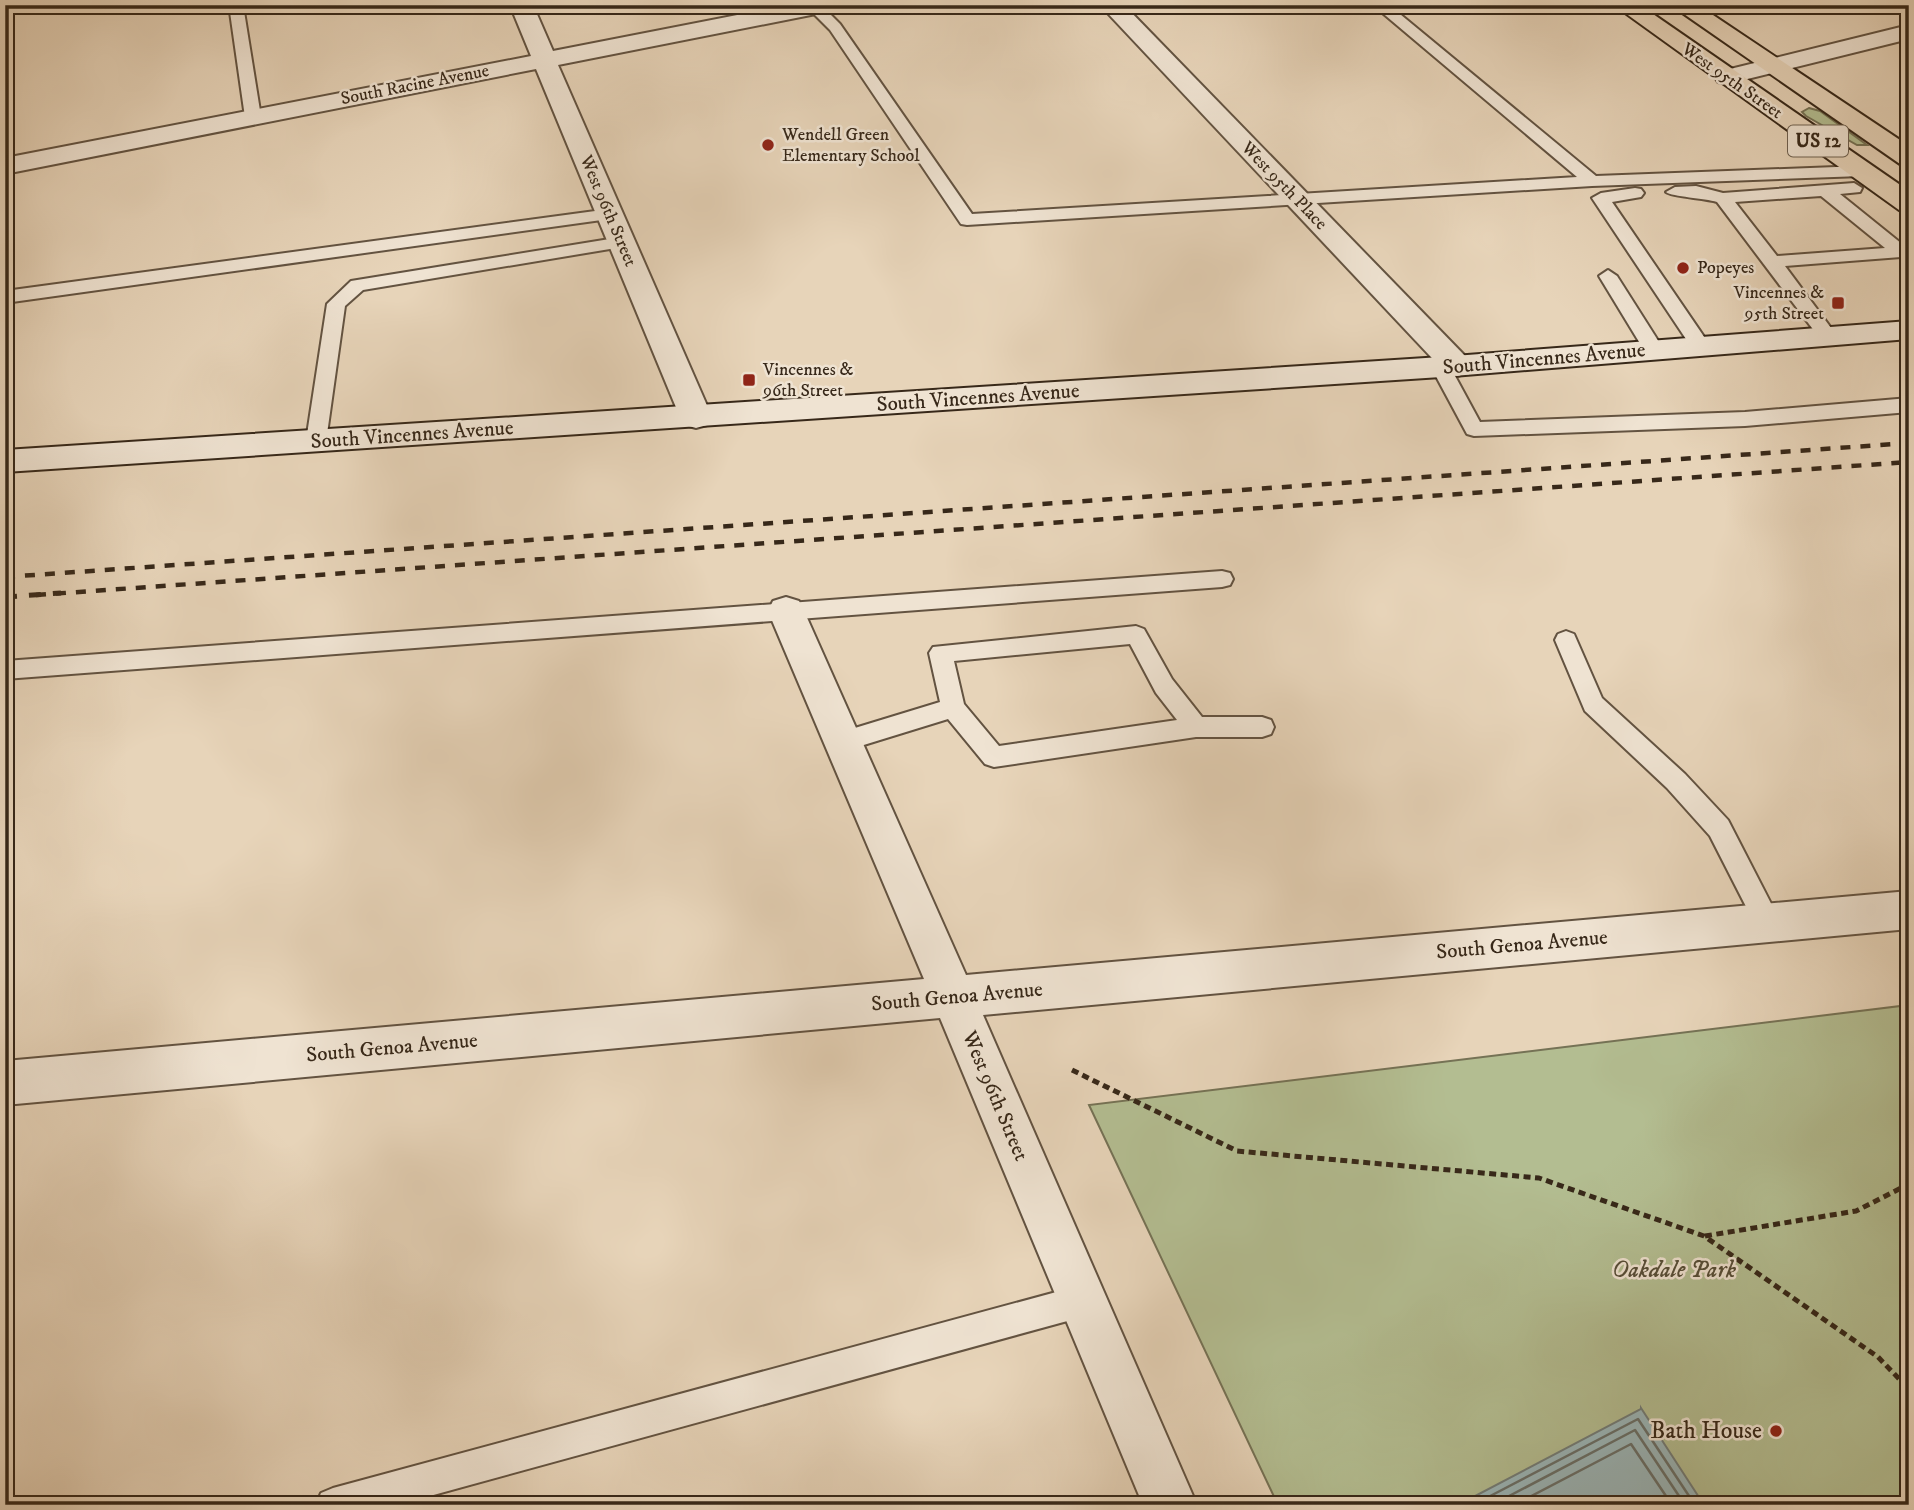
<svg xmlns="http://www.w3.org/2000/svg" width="1914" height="1510" viewBox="0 0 1914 1510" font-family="'IM FELL DW Pica',serif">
<rect width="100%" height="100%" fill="#e7d4b9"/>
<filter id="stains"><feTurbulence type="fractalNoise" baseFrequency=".00286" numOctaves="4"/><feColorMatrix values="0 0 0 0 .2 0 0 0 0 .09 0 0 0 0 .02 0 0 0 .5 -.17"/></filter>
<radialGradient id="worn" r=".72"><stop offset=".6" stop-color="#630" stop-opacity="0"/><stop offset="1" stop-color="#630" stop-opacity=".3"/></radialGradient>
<g fill="#b3bd91" stroke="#757255" stroke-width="2">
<path d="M 1809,108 L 1820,111 L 1867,145 L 1857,145 L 1806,116 L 1802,112 Z"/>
<path d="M 1909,1005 L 1909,1505 L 1278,1505 L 1089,1105 Z"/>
</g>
<path fill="#9ab6b9" stroke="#727d79" stroke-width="2" d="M 1641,1408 L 1704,1505 L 1458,1505 L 1641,1409 Z"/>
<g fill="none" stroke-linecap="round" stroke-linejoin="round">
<g stroke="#686f69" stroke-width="2.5">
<path d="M 1473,1505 L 1638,1419 L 1695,1505"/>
<path d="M 1492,1505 L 1635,1430 L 1685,1505"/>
<path d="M 1514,1505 L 1631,1444 L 1672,1505"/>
</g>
<g stroke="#635341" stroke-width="4">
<g id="service">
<path d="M 229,5 L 243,5 L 261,117 L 253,122 L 245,117 Z"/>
<path d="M 805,5 L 821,5 L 840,24 L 972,214 L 1577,177 L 1373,5 L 1389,5 L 1596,176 L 1862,166 L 1870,171 L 1862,176 L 1592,186 L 967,225 L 961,224 L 830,30 Z"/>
<path d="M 1854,183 L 1862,188 L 1860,192 L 1840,194 L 1907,248 L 1909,254 L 1901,257 L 1785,266 L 1837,336 L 1835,340 L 1821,340 L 1717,202 C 1705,198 1672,197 1666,192 L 1675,187 L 1696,186 L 1723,193 ZM 1821,196 L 1885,248 L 1777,256 L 1735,202 Z"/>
<path d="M 1635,188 L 1641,189 L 1644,193 L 1641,197 L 1612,202 L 1711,347 L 1708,351 L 1694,351 L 1592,198 L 1601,193 Z"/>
<path d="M 610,209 L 619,214 L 616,218 L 5,303 L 5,291 Z"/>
<path d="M 622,237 L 628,238 L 631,242 L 628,246 L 363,290 L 345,306 L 326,441 L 323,446 L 309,446 L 306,441 L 327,304 L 351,281 Z"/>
<path d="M 1608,270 L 1617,276 L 1664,350 L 1661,354 L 1647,354 L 1644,350 L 1599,276 Z"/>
<path d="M 1441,361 L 1448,363 L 1480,422 L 1745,412 L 1909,398 L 1909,412 L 1745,426 L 1474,436 L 1467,434 L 1431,367 L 1434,363 Z"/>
<path d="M 1222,571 L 1230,573 L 1233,579 L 1230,585 L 1222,587 L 5,679 L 5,661 Z"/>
<path d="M 1136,626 L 1144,629 L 1172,679 L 1202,717 L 1262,717 L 1271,720 L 1274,727 L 1271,734 L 1262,737 L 1196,737 L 994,767 L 985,764 L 948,719 L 841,752 L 832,749 L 829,742 L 832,735 L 940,702 L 929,653 L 933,647 ZM 1130,644 L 1156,693 L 1177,720 L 999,746 L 964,704 L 954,661 Z"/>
<path d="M 1566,631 L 1574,634 L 1602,698 L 1685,774 L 1728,820 L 1781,923 L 1777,932 L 1768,935 L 1759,932 L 1710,836 L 1667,788 L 1585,711 L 1555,640 L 1558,634 Z"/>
<path d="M 1082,1285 L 1093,1290 L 1098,1301 L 1093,1312 L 1082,1317 L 397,1505 L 316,1505 L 321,1493 L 333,1488 Z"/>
</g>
</g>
<g stroke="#635341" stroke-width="4">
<g id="minor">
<path d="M 510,5 L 533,5 L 553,51 L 789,5 L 837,5 L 834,10 L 826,12 L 558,65 L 712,417 L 707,425 L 696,428 L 685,425 L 680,417 L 536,69 L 5,174 L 5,158 L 531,56 Z"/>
<path d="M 1100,5 L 1124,5 L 1468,359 L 1472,366 L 1468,373 L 1457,376 L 1446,373 Z"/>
<path d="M 1909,25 L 1909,39 L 1727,84 L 1718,82 L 1715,77 L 1718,72 Z"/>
<path d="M 786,597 L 799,601 L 804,611 L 966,975 L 1909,891 L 1909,929 L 983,1015 L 1197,1505 L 1143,1505 L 940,1018 L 5,1105 L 5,1061 L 924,979 L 768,611 L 773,601 Z"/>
</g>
</g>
<g stroke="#372819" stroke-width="4">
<path id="secondary" d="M 1909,321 L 1909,339 L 1441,377 L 5,472 L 5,450 L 1441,357 Z"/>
</g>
<g stroke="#372819" stroke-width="4">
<g id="primary">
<path d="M 1614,5 L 1640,5 L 1909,191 L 1909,212 L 1899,210 Z"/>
<path d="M 1671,5 L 1698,5 L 1909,146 L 1909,166 L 1900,164 Z"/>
</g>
</g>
<g stroke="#372819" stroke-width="5" stroke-dasharray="7 4.5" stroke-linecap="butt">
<path d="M 1072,1070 L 1237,1151 L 1539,1178 L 1704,1236 L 1878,1357 L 1909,1389"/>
<path d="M 1705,1236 L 1856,1211 L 1909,1184"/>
</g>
<use href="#service" fill="#efe3d2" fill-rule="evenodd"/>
<use href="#minor" fill="#efe3d2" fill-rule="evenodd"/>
<use href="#secondary" fill="#efe3d2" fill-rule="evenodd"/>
<use href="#primary" fill="#e7d4b9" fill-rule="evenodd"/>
<g stroke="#372819" stroke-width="4.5" stroke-dasharray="10 10" stroke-linecap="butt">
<path d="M 5,577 L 1909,443"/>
<path d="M 36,595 L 1909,462"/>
</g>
<path stroke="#372819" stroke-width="5" stroke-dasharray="12 12" stroke-linecap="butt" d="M 5,597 L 61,593"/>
</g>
<g fill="#8f2418" stroke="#efe3d2" stroke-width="2.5">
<circle cx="768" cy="145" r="7"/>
<circle cx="1683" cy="268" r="7"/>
<rect x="1831" y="296" width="14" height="14" rx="3.5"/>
<rect x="742" y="373" width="14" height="14" rx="3.5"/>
<circle cx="1776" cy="1431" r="7"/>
</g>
<g text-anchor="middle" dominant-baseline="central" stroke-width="5" stroke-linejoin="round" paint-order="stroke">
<g font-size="18" fill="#372819" stroke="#efe3d2">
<text transform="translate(1732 81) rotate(35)">West 95th Street</text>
<text transform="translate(415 85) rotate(-11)">South Racine Avenue</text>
<text transform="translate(1284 186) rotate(46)">West 95th Place</text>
<text transform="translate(608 211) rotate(67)">West 96th Street</text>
</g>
<g font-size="18" fill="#372819" stroke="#efe3d2" text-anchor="start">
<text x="782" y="135">Wendell Green<tspan x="782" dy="21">Elementary School</tspan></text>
<text x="1697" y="268">Popeyes</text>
<text x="1824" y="293" text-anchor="end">Vincennes &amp;<tspan x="1824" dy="21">95th Street</tspan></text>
<text x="763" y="370">Vincennes &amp;<tspan x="763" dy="21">96th Street</tspan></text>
</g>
<rect fill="#efe3d2" stroke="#6e6050" stroke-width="2" x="1788" y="125.5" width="60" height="31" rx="5"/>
<g font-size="19" font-weight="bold" fill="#372819">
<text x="1818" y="141">US 12</text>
</g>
<g font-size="21" fill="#372819" stroke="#efe3d2">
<text transform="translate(1544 359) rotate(-5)">South Vincennes Avenue</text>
<text transform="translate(978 398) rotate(-4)">South Vincennes Avenue</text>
<text transform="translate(412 435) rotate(-4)">South Vincennes Avenue</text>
<text transform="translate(1522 945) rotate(-5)">South Genoa Avenue</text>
<text transform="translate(957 997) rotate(-5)">South Genoa Avenue</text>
<text transform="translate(392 1048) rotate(-5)">South Genoa Avenue</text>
<text transform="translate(995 1096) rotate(67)">West 96th Street</text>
</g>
<g font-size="24" font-style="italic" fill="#564d37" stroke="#efe3d2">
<text x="1674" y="1270">Oakdale Park</text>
</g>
<g font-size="24" fill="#372819" stroke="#efe3d2" text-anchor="end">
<text x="1762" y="1431">Bath House</text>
</g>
</g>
<rect width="1914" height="1510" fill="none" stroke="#e7d4b9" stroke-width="28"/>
<rect x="7" y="7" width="1900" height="1496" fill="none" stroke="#372819" stroke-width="3.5"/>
<rect x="14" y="14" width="1886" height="1482" fill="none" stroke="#372819" stroke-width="2"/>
<rect width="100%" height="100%" filter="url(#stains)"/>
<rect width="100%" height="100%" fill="url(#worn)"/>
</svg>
